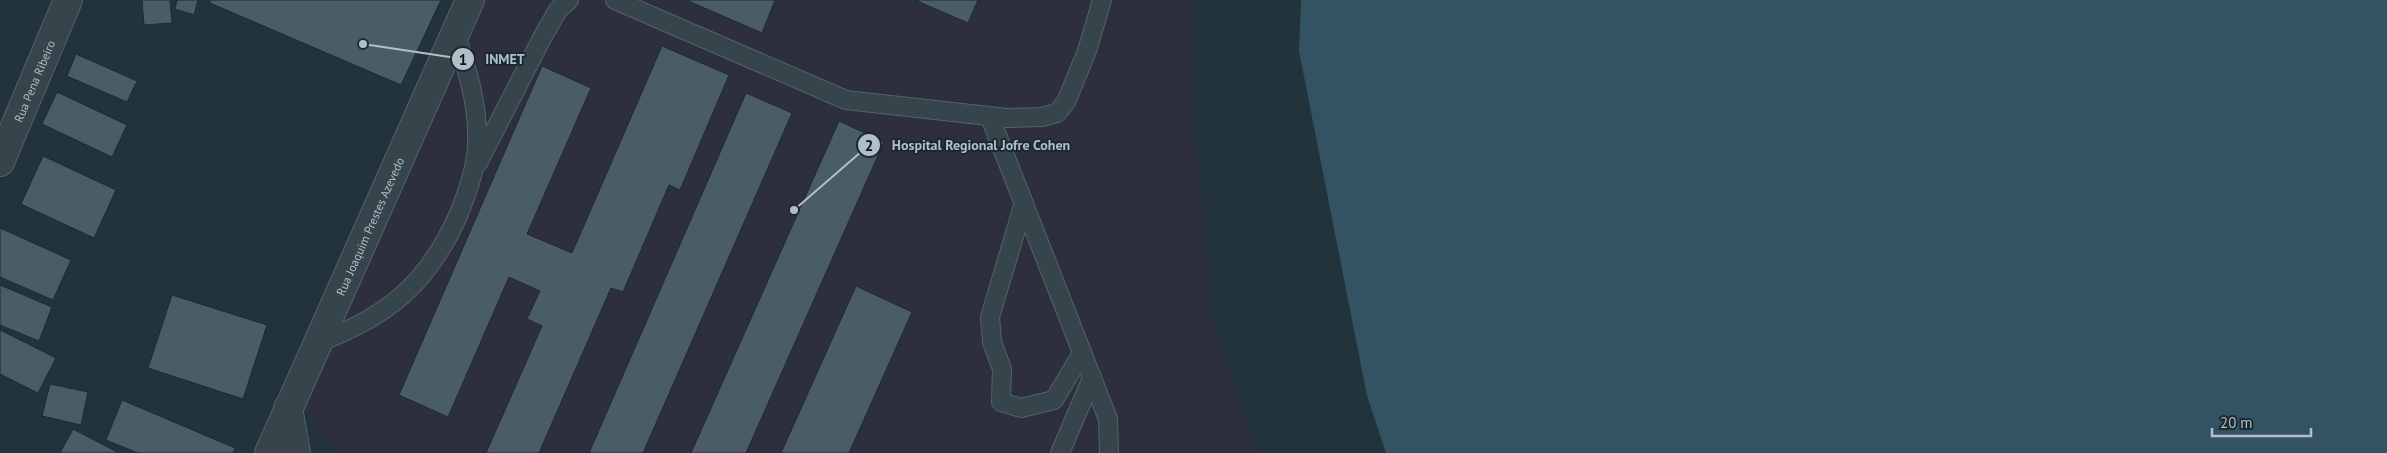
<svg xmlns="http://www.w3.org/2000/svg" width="2387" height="453" viewBox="0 0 2387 453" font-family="'PT Sans',sans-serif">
<rect width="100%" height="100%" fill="#22333c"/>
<path fill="#2e2f3d" d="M 479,0 L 1196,0 L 1192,95 L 1213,326 L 1257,453 L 340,453 L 299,402 Z"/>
<path fill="#335262" d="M 1301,0 L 2387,0 L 2387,453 L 1386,453 L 1367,396 L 1299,51 Z"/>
<g fill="#4a5d67" stroke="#1d2b33">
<path d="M 142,0 L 170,0 L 172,23 L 144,25 Z"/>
<path d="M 177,0 L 198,0 L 194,15 L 175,9 Z"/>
<path d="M 210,0 L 441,0 L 401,85 L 210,3 Z"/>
<path d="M 686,0 L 775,0 L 762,33 Z"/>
<path d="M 915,0 L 978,0 L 968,23 Z"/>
<path d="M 662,46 L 729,75 L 680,190 L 669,185 L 623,292 L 611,288 L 539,453 L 486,453 L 542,326 L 527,319 L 540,291 L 509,277 L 448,417 L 399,395 L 542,66 L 591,88 L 527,234 L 572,253 Z"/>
<path d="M 76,54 L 137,81 L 127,102 L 67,76 Z"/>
<path d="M 57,92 L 127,125 L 112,157 L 42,124 Z"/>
<path d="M 746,93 L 792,113 L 643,453 L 589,453 Z"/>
<path d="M 839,121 L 884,142 L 746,453 L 691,453 Z"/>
<path d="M 43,156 L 116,190 L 94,238 L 21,204 Z"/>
<path d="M 0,228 L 71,260 L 53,300 L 0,277 Z"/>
<path d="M 0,285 L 52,307 L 39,341 L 0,325 Z"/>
<path d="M 856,286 L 912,312 L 849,453 L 781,453 Z"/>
<path d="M 172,295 L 267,325 L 243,399 L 148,368 Z"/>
<path d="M 0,330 L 56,358 L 38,393 L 0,374 Z"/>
<path d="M 50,384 L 88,392 L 81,425 L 42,416 Z"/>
<path d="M 122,400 L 235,448 L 233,453 L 138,453 L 106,440 Z"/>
<path d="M 73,429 L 119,453 L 60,453 Z"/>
</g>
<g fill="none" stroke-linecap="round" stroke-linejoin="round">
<g stroke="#54626a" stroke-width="20">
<g id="service">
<path d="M 615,0 L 846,100 L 1006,118 L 1042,117 L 1057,113 L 1066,102 L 1087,51 L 1102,0"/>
<path d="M 990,117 L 1108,419 L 1109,453"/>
<path d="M 478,163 L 542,38 L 558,10 L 569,0"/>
<path d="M 1024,203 L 990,317 L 992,342 L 1002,369 L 1001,402 L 1021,408 L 1054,400 L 1082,353"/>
<path d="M 317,343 C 388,317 430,282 460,211 C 468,190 476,168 477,145 C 479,107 467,68 455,33"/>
<path d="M 1060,453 L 1092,378"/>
</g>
</g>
<g stroke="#54626a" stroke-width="30">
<g id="minor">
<path id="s1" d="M 0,162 L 68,0"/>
<path d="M 288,408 L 296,453"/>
<path id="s2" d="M 269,453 L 470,0"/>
</g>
</g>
<use href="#service" stroke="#36444c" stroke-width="18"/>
<use href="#minor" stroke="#36444c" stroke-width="28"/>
</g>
<g text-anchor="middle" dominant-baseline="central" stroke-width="4" stroke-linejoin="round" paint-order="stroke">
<g font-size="12" fill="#b1bfc8" stroke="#1b2931">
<text stroke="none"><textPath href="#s1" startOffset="88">Rua Pena Ribeiro</textPath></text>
<text stroke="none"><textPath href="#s2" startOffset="248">Rua Joaquim Prestes Azevedo</textPath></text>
</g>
</g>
<path fill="none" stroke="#b1bfc8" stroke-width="2" d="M363 44L463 59M794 210L869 145"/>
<g fill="#b1bfc8" stroke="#1b2931" stroke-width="2">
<circle cx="363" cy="44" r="5"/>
<circle cx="794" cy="210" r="5"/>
<circle cx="463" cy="59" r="12"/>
<circle cx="869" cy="145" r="12"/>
</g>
<g font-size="15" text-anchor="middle" font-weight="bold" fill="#111">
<text x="463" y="65">1</text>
<text x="869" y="151">2</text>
</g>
<g font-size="14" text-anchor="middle" font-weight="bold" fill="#b1bfc8" stroke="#1b2931" stroke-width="4" stroke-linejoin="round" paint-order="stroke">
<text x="505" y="64">INMET</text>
<text x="981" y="150">Hospital Regional Jofre Cohen</text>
</g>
<path d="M2212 428v8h99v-8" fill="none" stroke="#b1bfc8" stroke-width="2.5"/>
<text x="2220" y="428" font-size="15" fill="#b1bfc8" stroke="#1b2931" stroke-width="4" paint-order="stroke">20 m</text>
</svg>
